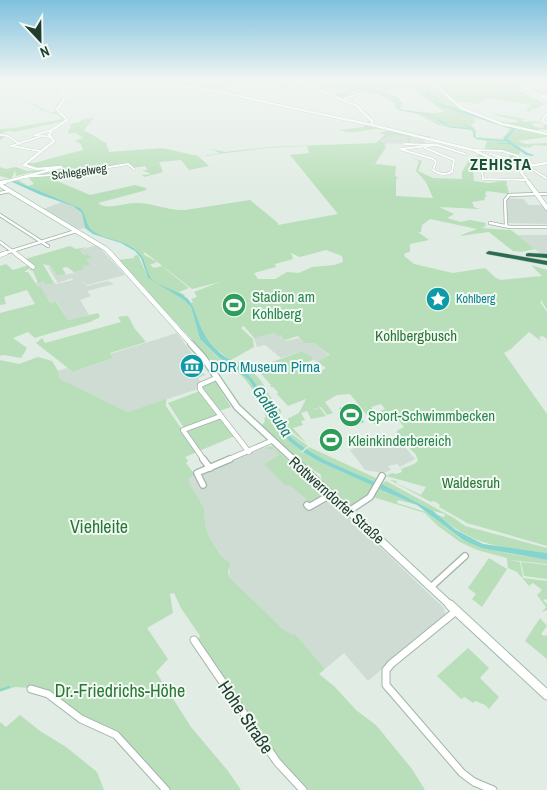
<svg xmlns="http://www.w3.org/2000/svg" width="547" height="790" viewBox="0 0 547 790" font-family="'Archivo Narrow',sans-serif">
<rect width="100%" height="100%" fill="#e1ece4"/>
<g fill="#cfdcd3">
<path d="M 202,81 L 249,81 L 211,89 L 194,86 L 128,82 Z"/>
<path d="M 392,134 L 425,140 L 424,144 L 410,144 L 409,142 L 409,144 L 380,143 L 387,135 Z"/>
<path d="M 506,198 L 523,199 L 529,205 L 543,205 L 547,209 L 547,224 L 507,223 Z"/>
<path d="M 62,202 L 73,206 L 82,213 L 85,228 L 80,229 L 74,228 L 43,209 Z"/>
<path d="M 517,235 L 547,235 L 547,254 L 541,254 Z"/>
<path d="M 97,245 L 125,275 L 87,285 L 80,277 L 87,286 L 108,281 L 114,284 L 87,291 L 91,296 L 80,300 L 89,315 L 68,320 L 57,302 L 50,303 L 41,287 L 38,287 L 35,283 L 44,281 L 47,285 L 54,283 L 57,284 L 73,280 L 72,278 L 58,283 L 48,267 L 50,267 L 57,276 L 74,273 L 72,269 L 84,254 L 80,250 Z"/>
<path d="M 177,333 L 199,363 L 202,372 L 206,375 L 198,378 L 200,381 L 210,379 L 201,388 L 128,412 L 60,379 L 58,371 L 67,368 L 74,372 L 113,358 L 110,354 Z"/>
<path d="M 275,333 L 281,335 L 286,341 L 299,338 L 304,343 L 314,343 L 330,356 L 317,362 L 302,351 L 281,358 L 265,345 L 257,347 L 254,338 Z"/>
<path d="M 396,436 L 415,459 L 400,467 L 397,464 L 388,466 L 391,470 L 383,473 L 365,470 L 350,450 L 359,446 L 358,443 L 368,443 L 381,437 L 384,439 Z"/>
<path d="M 266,447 L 273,449 L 279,455 L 264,464 L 290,484 L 308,502 L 325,495 L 444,608 L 445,614 L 368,681 L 344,653 L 325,669 L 295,634 L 292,636 L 283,629 L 230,578 L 229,567 L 208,535 L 205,524 L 204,508 L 189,482 L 188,478 Z"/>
</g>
<g fill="#b8dfb9" fill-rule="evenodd">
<path d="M 60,81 L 63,86 L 60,92 L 64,98 L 56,109 L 58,114 L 65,118 L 65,121 L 14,132 L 8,131 L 1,134 L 7,136 L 0,140 L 0,129 L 13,128 L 63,119 L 58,115 L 41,110 L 28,102 C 38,104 45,113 55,112 L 56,105 L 64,98 L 59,92 L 62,86 Z"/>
<path d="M 117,81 L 171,85 L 177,81 L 174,85 L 190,86 L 202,82 L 198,81 L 195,83 L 194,82 L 212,81 L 195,86 C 217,95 231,82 252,81 C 271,81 287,89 307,86 L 299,81 L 334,84 L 354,82 L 371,83 L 361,81 L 431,81 L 433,85 L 432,81 L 517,81 L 525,85 L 526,88 L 547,91 L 547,94 L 533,93 L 524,88 L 516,89 L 540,101 L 539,102 L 547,104 L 538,106 L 540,107 L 527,112 L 527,108 L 531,105 L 486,98 L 477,104 L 454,101 L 445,92 C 449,97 454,104 459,107 C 470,113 509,127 519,121 L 494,115 L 498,114 L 525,119 L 521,121 C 529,123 537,120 544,123 L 532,123 L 534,127 L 543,128 L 544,125 L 547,125 L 547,130 L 540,129 L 536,132 L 547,134 L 547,137 L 518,141 L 526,144 L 547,143 L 547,146 L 534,145 L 529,148 L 525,145 L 528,148 L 516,146 L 522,150 L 519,150 L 520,153 L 517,156 L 516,160 L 507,159 L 510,156 L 509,153 L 484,150 L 487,141 L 476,139 L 477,137 L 502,139 L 510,129 L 474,117 L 475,122 L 471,125 L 477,132 L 476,132 L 476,137 L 473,137 L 473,132 L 470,130 L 438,125 L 418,114 L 396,109 L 394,105 L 396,103 L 380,95 L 355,91 L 345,93 L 355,95 L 345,99 L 347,100 L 325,93 L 333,94 L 348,91 L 336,89 L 338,88 L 335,87 L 308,86 L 319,91 C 310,89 302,90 292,88 L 300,90 L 296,91 L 253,81 L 214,90 L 362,123 L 371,121 L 360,108 L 367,114 L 373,124 L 368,114 L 351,101 L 355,100 L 353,102 L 369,114 L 375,125 L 431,137 L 430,138 L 438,142 L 411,137 L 409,144 L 407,137 C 395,135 389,132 380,142 L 387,144 L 384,145 L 386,147 L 375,164 L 396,166 L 395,175 L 398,178 L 396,179 L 396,196 L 433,198 L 426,182 L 416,171 L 419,161 L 410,157 L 422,161 L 418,171 L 433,178 L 462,179 L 462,172 L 469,160 L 480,155 L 472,151 L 440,144 L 472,151 L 493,159 L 483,162 L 479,161 L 483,160 L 478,158 L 472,160 L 471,162 L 474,165 L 483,166 L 482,169 L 473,169 L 474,181 L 489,183 L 506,180 L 507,184 L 505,185 L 507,185 L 509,194 L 487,191 L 485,194 L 487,197 L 484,197 L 485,200 L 472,202 L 474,207 L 480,209 L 439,207 L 454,214 L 447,218 L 461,222 L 470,220 L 486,223 L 485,227 L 481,228 L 511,230 L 535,249 L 521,252 L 513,251 L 489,232 L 459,236 L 477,229 L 430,219 L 422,225 L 421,232 L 418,232 L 429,240 L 410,244 L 410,252 L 405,253 L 404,256 L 414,264 L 453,273 L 485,268 L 496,278 L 501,280 L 542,276 L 531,265 L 547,270 L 547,310 L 542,302 L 543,300 L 540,302 L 547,312 L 547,339 L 543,336 L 539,337 L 541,341 L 529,332 L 511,349 L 504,353 L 547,414 L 547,546 L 467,523 L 439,507 L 440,505 L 434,501 L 431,502 L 390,480 L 397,481 L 396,483 L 421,495 L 426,487 L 386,476 L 392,473 L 396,474 L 402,472 L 401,469 L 414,464 L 418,461 L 416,455 L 396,434 L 398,430 L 404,427 L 399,421 L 386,423 L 385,421 L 388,419 L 385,420 L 378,412 L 385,409 L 381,404 L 371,407 L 383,421 L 374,424 L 350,394 L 337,395 L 325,402 L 333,413 L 327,415 L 321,407 L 311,410 L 320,408 L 326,416 L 311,419 L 307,411 L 301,413 L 305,420 L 301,421 L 303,425 L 293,428 L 307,444 L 290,430 L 283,421 L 299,413 L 306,399 L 288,406 L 277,394 L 278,392 L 273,387 L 270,387 L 271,385 L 256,368 L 302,351 L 314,359 L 299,367 L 304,369 L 306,367 L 304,366 L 314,365 L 321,371 L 326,368 L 317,362 L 330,355 L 314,343 L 304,343 L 298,336 L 285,340 L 281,335 L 277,336 L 275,333 L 254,338 L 244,326 L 241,328 L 253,339 L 254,347 L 231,360 L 207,343 L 190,303 L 193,302 L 191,299 L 197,297 L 194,292 L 220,282 L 192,289 L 142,250 L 145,253 L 143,254 L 157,262 L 150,265 L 154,268 L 162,266 L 189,288 L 179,292 L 185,295 L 184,297 C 173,291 154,285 148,274 C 143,265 144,257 136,250 C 123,238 97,241 87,226 C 84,221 83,214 80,208 L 13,180 L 17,179 L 28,186 L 34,184 L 28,177 L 34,174 L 32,172 L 16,176 L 15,171 L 11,179 L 0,176 L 0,167 L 6,169 L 16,167 L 27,171 L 52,169 L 26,166 L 26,163 L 34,163 L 83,150 L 81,144 L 75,141 L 83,138 L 76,133 L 68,134 L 68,130 L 71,127 L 69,124 L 80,122 L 82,119 L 94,118 L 84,130 L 106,143 L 109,152 L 162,148 L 198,156 L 209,166 L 189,170 L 181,160 L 159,162 L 163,172 L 144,177 L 142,175 L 151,174 L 142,170 L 148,170 L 145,166 L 133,168 L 129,164 L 62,175 L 56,177 L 55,180 L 90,195 L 135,185 L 146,188 L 146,190 L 143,191 L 98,203 C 106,211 126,202 137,203 C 153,203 168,211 185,210 L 250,200 L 278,223 L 278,225 L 338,214 L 290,155 L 309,153 L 307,146 L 265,148 L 203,156 L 220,153 L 212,149 L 225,152 L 269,147 L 376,143 L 385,135 L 379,133 L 386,131 L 385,130 C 370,126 355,137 339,130 L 364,127 L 364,125 L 192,88 ZM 405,87 L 419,93 L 444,112 L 433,113 L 403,110 L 400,109 L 403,103 L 398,101 L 400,99 L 383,92 ZM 326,250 L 342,256 L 343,262 L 334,265 L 312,267 L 299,273 L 287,272 L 275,279 L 258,279 L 254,273 L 276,267 L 275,264 L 293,259 L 291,253 L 300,257 Z"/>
<path d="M 70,246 L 76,249 L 87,247 L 80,250 L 84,255 L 88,254 L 91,258 L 86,259 L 90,265 L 83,266 L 84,269 L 74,272 L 67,267 L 62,268 L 66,274 L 57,276 L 50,266 L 43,264 L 54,283 L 46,285 L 44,281 L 38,283 L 33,271 L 29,270 L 35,266 L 25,259 Z"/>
<path d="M 138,255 L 148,278 L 184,300 L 191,307 L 200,339 L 217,357 L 227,363 L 218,367 L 216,366 L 118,260 L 134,258 L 134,256 Z"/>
<path d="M 6,264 L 13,270 L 29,265 L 30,268 L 24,272 L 28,272 L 38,287 L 41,287 L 50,303 L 56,302 L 68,320 L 98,313 L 100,317 L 90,322 L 41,336 L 35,338 L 28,332 L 13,338 L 27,348 L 21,358 L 4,355 L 0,356 L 0,313 L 35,304 L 27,290 L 4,297 L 6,304 L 0,305 L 0,266 Z"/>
<path d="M 124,316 L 128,316 L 135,329 L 146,342 L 110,353 L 113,358 L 73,372 L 36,343 L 42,338 L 45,343 L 121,322 L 118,317 Z"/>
<path d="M 38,357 L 52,361 L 58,371 L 60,379 L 128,412 L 166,399 L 167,400 L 166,401 L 166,406 L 197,452 L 185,457 L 188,461 L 186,463 L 195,475 L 189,478 L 189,482 L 204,508 L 205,524 L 208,535 L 222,557 L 230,563 L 228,572 L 230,578 L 283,629 L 292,635 L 295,634 L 325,669 L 319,674 L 335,687 L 356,710 L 376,725 L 412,769 L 425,790 L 307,790 L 281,761 L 197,642 L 200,636 L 181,608 L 174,593 L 170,594 L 173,613 L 147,628 L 168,659 L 156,672 L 191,727 L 228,771 L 241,790 L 168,790 L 127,743 L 31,688 L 15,687 L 0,692 L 0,360 L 19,364 Z"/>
<path d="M 235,360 C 244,365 258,375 263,384 C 267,391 273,403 281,410 L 280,418 L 293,435 L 308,446 L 305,448 C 299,444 292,439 287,433 C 265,409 263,381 233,361 Z"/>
<path d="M 228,364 L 249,380 L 276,426 L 289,441 L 302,451 L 300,453 L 303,452 L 320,462 L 375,486 L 370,492 L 368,493 L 370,494 L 353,507 L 350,506 L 323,481 L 320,474 L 304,465 L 261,427 L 265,421 L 264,418 L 266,417 C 258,398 246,371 225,366 Z"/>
<path d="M 214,380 L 229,404 L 231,407 L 219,411 L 201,388 L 201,385 Z"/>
<path d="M 200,391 L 219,416 L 184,428 L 168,403 Z"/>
<path d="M 220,417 L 235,436 L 199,451 L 186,431 Z"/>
<path d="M 272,446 L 325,495 L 310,503 L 290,485 L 286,486 L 264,464 L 279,455 L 273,449 L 267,449 L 266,447 Z"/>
<path d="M 309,447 L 378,479 L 377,483 L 325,460 L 306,449 Z"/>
<path d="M 386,481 L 454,518 L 465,526 L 547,548 L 547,553 C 499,546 477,548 438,515 L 444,517 L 445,514 L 433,511 L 382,484 Z"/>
<path d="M 379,489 L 417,505 L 398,500 L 397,503 L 426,512 L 462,540 L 506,553 L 547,560 L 547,564 L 509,560 L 520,562 L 523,578 L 547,581 L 547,599 L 543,600 L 547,604 L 547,610 L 542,612 L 546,607 L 537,595 L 542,590 L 533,583 L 530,585 L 530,587 L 517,572 L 508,568 L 507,558 L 477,550 L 460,542 L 438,526 L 425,513 L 373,497 Z"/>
<path d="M 489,558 L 507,569 L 482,607 L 472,599 L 476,594 L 468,588 Z"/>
<path d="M 521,562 L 547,565 L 547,579 L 524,576 Z"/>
<path d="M 540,618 L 547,626 L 541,634 L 544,636 L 547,635 L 547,659 L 525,641 Z"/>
<path d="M 468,648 L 489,668 L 480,678 L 499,697 L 489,709 L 485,705 L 475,701 L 473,703 L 465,697 L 461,699 L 437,676 Z"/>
<path d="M 20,715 L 40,731 L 66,747 L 97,772 L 104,790 L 0,790 L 0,722 L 6,727 Z"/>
</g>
<g fill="#85d5ce">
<path d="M 13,180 L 80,208 C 88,216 84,227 96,233 C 110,241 128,240 140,254 C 147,262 145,274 154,281 C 164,288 179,291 188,299 C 193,305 195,312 198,320 C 205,339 213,350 231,360 L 227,363 L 218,357 L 200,339 L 191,307 L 184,300 L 148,278 L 141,258 L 135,251 L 121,243 L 93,234 L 85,228 L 82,213 L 73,206 L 41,195 L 10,181 Z"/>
<path d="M 233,361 C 263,381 265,409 287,433 C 292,439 299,444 305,448 L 302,451 L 289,441 L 276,426 L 249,380 L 228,364 Z"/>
<path d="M 350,405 L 364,422 L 353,426 L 339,408 Z"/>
<path d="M 306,449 L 325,460 L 377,483 L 374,486 L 320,462 L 303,452 Z"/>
<path d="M 382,484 L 433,511 L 456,530 L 483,544 L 547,553 L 547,560 L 482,548 L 463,540 L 417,505 L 379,489 Z"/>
</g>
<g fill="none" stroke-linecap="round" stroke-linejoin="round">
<g stroke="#85d5ce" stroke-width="1">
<path d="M 304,81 L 327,86 L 347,85 L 394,96 L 399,99 L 395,102 L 401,103 L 398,106 L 400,110 L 430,115 L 449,127 L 473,129 L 475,138 L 478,139 L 510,141"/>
<path d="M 439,121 L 447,123"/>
<path d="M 464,125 L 471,128"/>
<path d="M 498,143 L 511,144"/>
</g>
<path stroke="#85d5ce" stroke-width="2" d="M 0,690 L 9,687"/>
<path fill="#85d5ce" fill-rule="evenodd" d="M 412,81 L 414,81 L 410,86 L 429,92 L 430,94 L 430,95 L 439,98 L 436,101 L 439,103 L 516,128 L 507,139 L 528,153 L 534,155 L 532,156 L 526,155 L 504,140 L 504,138 L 513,129 L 437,105 L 434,101 L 436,99 L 427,95 L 427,92 L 408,86 Z"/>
<g stroke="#a3b4aa" stroke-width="2.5">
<g id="street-far5">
<path d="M 277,81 L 295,86"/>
<path d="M 190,87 L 209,82 L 205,81"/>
<path d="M 345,98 L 363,93"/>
<path d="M 547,113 L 542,121 L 547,124"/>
<path d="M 1,135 L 8,136 L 18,143"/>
<path d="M 51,137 L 34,135 L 52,130"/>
<path d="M 404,144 L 434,145"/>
<path d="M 11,146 L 39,137"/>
<path d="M 11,146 L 40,151"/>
<path d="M 425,148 L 454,160 L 452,172 C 445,175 439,175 433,170 L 436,162 L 433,159 L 400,149 L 437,145 L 465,154"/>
<path d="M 473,150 L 502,151 L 518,156 L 517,161"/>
<path d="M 490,154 L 522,162"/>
<path d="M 524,158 L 529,160 L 532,166"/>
<path d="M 529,167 L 546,178"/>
<path d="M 482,171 L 483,179 L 525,180"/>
<path d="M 22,177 L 67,174 L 128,164 L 134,169"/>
</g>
</g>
<g stroke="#a3b4aa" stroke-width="4">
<g id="street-far4">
<path d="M 0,193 L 9,191"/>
<path d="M 537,194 L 547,194"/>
<path d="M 0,215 L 48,246"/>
<path d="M 490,223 L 510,227 L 547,227"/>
<path d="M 506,225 L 505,200 L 509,195 L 537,194"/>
<path d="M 0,242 L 16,254"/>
<path d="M 2,254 L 76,231"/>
</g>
</g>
<g stroke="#a3b4aa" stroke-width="5">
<g id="street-far3">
<path d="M 15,253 L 33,267"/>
<path d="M 0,255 L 6,253"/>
</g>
</g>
<g stroke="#a3b4aa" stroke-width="6">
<g id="street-far2">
<path d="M 216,378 L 200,385 L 200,389 L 249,452"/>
<path d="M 204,460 L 183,430 L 221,416"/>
<path d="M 227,460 L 271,441"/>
</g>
</g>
<g stroke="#a3b4aa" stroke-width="8">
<g id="street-far1">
<path d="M 203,459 L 210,468"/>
<path d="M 203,485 L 197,473 L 230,459"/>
<path d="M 307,505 L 309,507 L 330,495"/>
<path d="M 349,511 L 370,497 L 382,476"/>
<path d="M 431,587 L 465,556"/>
</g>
</g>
<g stroke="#a3b4aa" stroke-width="9">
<g id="street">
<path d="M 456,611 L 391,664 L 386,670 L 386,685 L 462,773 L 474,782 L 493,790"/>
<path d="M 194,640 L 277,762 L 303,790"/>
<path d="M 31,689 L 48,694 L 81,719 L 116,735 L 166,790"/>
</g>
</g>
<g stroke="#a1bcac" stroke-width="3">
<g id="secondary-far5">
<path d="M 122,81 L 190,87 L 223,93 L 372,125 L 473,150 L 503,163 L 523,167 L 547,163"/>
<path d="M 299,81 L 357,106 L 372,121 L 372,125"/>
<path d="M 431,81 L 461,108 L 502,124 L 547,134"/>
<path d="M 512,81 L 547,99"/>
<path d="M 523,167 L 521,172 L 529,183"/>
<path d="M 1,183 L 61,167 L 37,169 L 24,165 L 54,141 L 49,135 L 52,130 L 67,120 L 57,109 L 65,98 L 61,91 L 64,86 L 62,81"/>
</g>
</g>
<g stroke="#a1bcac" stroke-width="5">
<g id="secondary-far4">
<path d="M 528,182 L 547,208"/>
<path d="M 0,183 L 5,182"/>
<path d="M 0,185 L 106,249 L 111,254"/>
</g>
</g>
<g stroke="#a1bcac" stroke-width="5.5">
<path id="secondary-far3" d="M 110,253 L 192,345"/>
</g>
<g stroke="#a1bcac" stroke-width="8">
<path id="secondary-far2" d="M 191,344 L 203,357 L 237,407 L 294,460"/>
</g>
<g stroke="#a1bcac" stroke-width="9">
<path id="secondary-far1" d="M 293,459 L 451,606"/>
</g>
<g stroke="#a1bcac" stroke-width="11">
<path id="secondary" d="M 450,605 L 547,695"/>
</g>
<g stroke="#c1c9c5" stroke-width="1">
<g id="highway">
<path d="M 489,251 L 547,261 L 547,265 L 487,254 L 486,253 Z"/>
<path d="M 528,253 L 547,254 L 547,258 L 526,256 L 526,254 Z"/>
</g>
</g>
<use href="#street-far5" stroke="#fff" stroke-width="2"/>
<use href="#street-far4" stroke="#fff" stroke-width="2.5"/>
<use href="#street-far3" stroke="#fff" stroke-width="4"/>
<use href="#street-far2" stroke="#fff" stroke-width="4.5"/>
<use href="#street-far1" stroke="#fff" stroke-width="5.5"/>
<use href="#street" stroke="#fff" stroke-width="7"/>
<use href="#secondary-far5" stroke="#fff" stroke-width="2.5"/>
<use href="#secondary-far4" stroke="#fff" stroke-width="4"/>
<use href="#secondary-far3" stroke="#fff" stroke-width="4.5"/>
<use href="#secondary-far2" stroke="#fff" stroke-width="5.5"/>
<use href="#secondary-far1" stroke="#fff" stroke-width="7"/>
<use href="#secondary" stroke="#fff" stroke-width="9"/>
<use href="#highway" fill="#2a6c4f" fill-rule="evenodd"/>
</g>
<linearGradient id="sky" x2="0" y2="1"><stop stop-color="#80c1de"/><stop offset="0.42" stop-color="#f2f6f3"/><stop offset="1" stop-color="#f2f6f3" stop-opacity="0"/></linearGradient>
<rect width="547" height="192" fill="url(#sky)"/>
<defs>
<g id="sight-disc" transform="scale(1.25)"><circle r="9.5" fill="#0f9aa8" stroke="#f2f9f3"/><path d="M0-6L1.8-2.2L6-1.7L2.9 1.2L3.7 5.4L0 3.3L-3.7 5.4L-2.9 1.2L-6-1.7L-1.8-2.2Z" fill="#fff"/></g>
<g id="stadium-disc" transform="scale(1.25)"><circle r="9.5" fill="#2e9e5b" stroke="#f2f9f3"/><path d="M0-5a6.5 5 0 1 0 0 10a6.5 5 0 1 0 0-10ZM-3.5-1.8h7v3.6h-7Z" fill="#fff"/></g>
<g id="museum-disc" transform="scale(1.25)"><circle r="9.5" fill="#0f9aa8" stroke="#f2f9f3"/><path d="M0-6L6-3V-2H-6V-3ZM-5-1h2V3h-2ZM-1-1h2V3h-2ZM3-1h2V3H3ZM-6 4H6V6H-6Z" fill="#fff"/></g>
</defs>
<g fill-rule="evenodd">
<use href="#sight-disc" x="438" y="299"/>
<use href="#stadium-disc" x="234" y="305"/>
<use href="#museum-disc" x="192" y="366"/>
<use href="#stadium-disc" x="351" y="415"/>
<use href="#stadium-disc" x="331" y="440"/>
</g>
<g text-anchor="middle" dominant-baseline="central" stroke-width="4" stroke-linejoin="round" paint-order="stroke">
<g font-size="12" fill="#203e2f" stroke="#f2f9f3">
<text transform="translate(79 172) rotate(-8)">Schlegelweg</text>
</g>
<g font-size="12" fill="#0d838f" stroke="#f2f9f3" text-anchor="start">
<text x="456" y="299">Kohlberg</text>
</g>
<g font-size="15" fill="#27864d" stroke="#f2f9f3" text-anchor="start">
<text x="252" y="296">Stadion am<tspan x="252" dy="17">Kohlberg</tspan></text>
<text x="368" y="415">Sport-Schwimmbecken</text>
<text x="348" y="440">Kleinkinderbereich</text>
</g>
<g font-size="15" fill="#287734" stroke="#f2f9f3">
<text x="416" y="335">Kohlbergbusch</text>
<text x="471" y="482">Waldesruh</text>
</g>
<g font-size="15" fill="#0d838f" stroke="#f2f9f3" text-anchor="start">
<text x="210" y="366">DDR Museum Pirna</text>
</g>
<g font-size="15" fill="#203e2f" stroke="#f2f9f3">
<text transform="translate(337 500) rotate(42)">Rottwerndorfer Straße</text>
</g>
<g font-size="16" font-weight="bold" letter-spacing="1" fill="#1b5137" stroke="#f2f9f3">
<text x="501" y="164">ZEHISTA</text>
</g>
<g font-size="16" font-style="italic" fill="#177d76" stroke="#f2f9f3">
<text transform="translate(273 411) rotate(56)">Gottleuba</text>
</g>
<g font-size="18" fill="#287734" stroke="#f2f9f3">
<text x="99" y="526">Viehleite</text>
<text x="120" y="690">Dr.-Friedrichs-Höhe</text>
</g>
<g font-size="18" fill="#203e2f" stroke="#f2f9f3">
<text transform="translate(246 717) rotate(56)">Hohe Straße</text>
</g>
</g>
<g transform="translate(40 40) rotate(158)" stroke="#f2f9f3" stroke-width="4" paint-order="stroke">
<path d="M0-4L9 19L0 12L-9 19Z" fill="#203e2f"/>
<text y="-8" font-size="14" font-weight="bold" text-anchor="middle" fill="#203e2f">N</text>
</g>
</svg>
